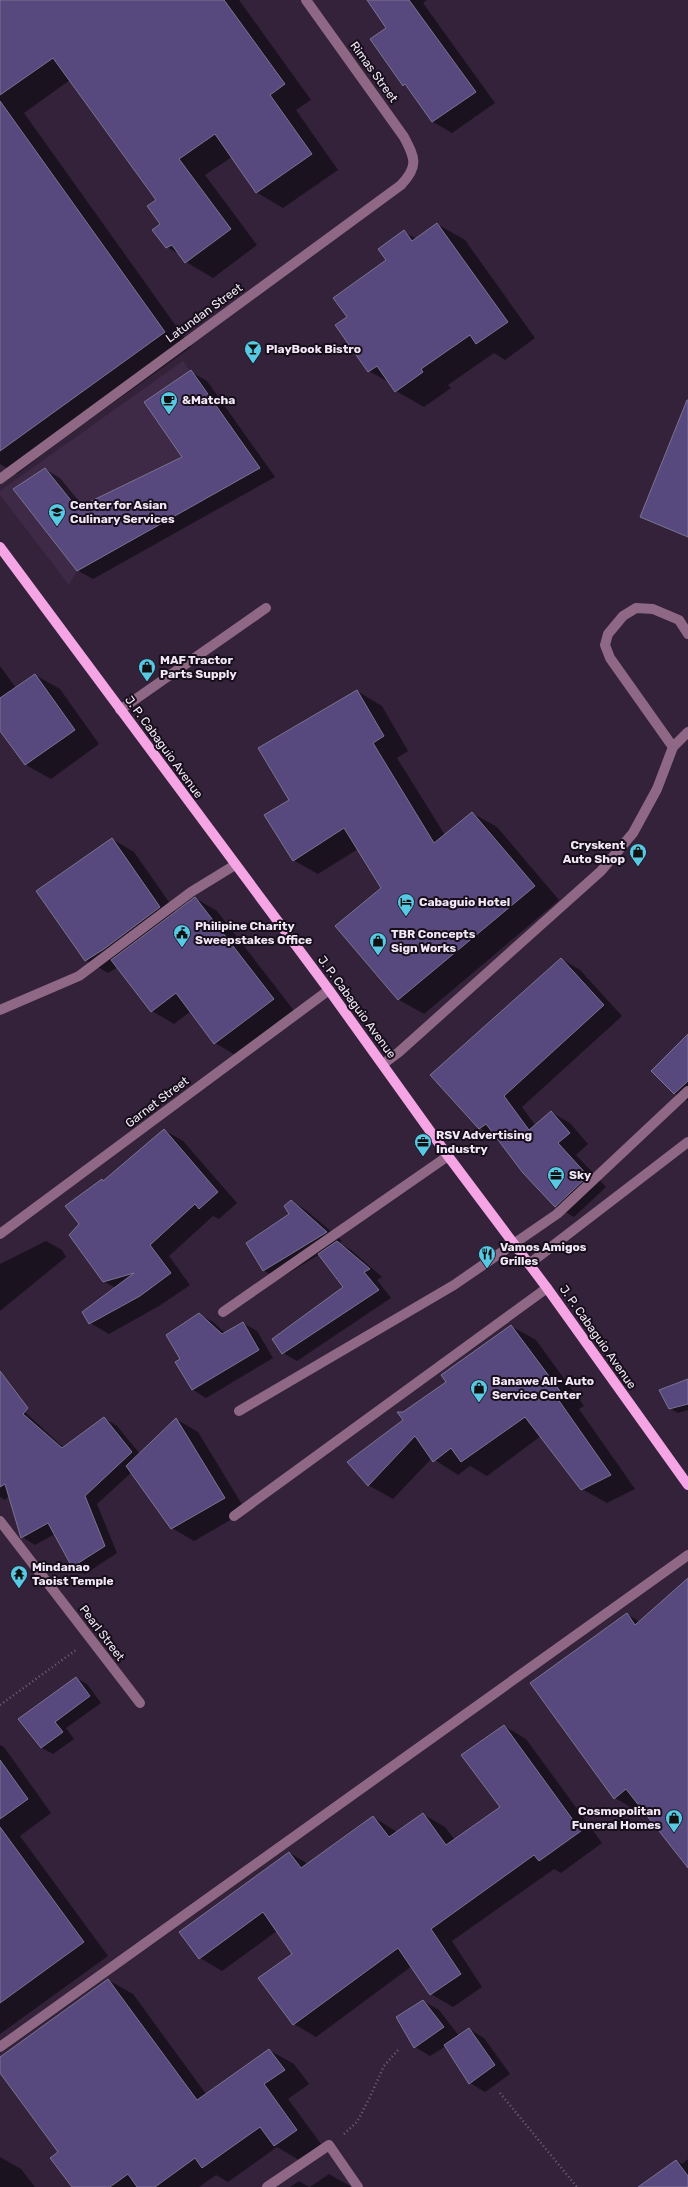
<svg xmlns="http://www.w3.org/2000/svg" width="688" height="2187" viewBox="0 0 688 2187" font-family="Rubik,sans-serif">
<rect width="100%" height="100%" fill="#33223a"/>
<path fill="#3e2a47" d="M 183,361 L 260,468 L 77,571 L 69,585 L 0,495 L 0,491 Z"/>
<g fill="#0007">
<path d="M 0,0 L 239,0 L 311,100 L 296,110 L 338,170 L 283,208 L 256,192 L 232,157 L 205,175 L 257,245 L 213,278 L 186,262 L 181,255 L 167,247 L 157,200 L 70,80 L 24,113 L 191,347 L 60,441 L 17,474 L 0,464 Z"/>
<path d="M 368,0 L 427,0 L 423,3 L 495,103 L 452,133 L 433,122 L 410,89 L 404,85 L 371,39 L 387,28 Z"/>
<path d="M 437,224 L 465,240 L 535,338 L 505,360 L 494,353 L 448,385 L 451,388 L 424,407 L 396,391 L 390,383 L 369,371 L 348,317 L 387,260 L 404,232 L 417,239 Z"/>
<path d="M 191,372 L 207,381 L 275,477 L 93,579 L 77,570 L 45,469 L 60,478 L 83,506 L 183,457 Z"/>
<path d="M 0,666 L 16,688 L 35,675 L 60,689 L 99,744 L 51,779 L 26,765 L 0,729 Z"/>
<path d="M 357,691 L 382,706 L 408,751 L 397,758 L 445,835 L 472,813 L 497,827 L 559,900 L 424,1014 L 399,1000 L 337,926 L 383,888 L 358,849 L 318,874 L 293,860 L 290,800 Z"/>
<path d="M 112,839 L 134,852 L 176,912 L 195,898 L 217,911 L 295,1012 L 237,1056 L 215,1043 L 191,1011 L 174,1024 L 152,1011 L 118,967 L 108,973 L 86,960 Z"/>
<path d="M 562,959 L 580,970 L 622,1016 L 522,1107 L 535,1125 L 551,1112 L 570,1123 L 588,1144 L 576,1155 L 606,1187 L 574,1217 L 555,1206 L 499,1140 L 480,1128 L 432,1075 Z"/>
<path d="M 688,1035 L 688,1101 L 675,1094 L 652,1071 Z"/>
<path d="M 164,1130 L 183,1141 L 237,1203 L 219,1219 L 213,1216 L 169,1256 L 190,1285 L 159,1306 L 109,1334 L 90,1323 L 116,1288 L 103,1281 L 80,1225 L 102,1180 L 105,1182 Z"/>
<path d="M 291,1201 L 306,1210 L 342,1241 L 339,1243 L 351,1250 L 382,1277 L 377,1280 L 391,1298 L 297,1361 L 283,1353 L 344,1288 L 320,1254 L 279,1279 L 263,1270 L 291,1214 Z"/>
<path d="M 46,1241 L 62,1250 L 66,1257 L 0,1311 L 0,1264 Z"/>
<path d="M 199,1314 L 213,1322 L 225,1333 L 243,1323 L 257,1331 L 273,1358 L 206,1398 L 192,1389 L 181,1359 Z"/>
<path d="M 511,1326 L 536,1340 L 584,1406 L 579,1409 L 635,1489 L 607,1503 L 582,1489 L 541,1436 L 487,1476 L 470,1466 L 458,1475 L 432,1458 L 393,1499 L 368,1485 L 404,1420 Z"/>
<path d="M 688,1380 L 688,1410 L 678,1413 L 670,1408 Z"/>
<path d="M 12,1405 L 25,1412 L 64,1448 L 104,1418 L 117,1426 L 140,1454 L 176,1419 L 198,1432 L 246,1511 L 194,1541 L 172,1528 L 132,1472 L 97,1504 L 117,1553 L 85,1574 L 72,1566 L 55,1534 L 35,1545 L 22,1537 L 9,1496 L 5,1500 L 0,1497 L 0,1415 Z"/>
<path d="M 688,1582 L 688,1866 L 645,1811 L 642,1814 L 615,1798 L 627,1614 L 640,1622 Z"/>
<path d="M 76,1678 L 87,1684 L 101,1703 L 66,1728 L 74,1739 L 53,1754 L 42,1748 L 20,1719 Z"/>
<path d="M 504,1726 L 526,1739 L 602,1843 L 561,1873 L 554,1869 L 452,1941 L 482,1987 L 453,2007 L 431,1994 L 412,1966 L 316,2037 L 294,2024 L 294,1954 L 277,1931 L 222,1971 L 200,1958 L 290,1853 L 308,1864 L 373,1817 L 397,1832 L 423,1814 L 445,1827 L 455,1840 L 501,1808 Z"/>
<path d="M 0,1745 L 4,1747 L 51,1813 L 20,1836 L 108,1956 L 0,2034 Z"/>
<path d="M 108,1980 L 133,1994 L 206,2094 L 269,2050 L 294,2064 L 309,2084 L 288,2099 L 321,2144 L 299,2160 L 277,2147 L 228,2182 L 216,2175 L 199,2187 L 73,2187 L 60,2152 L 0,2071 L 0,2058 Z"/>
<path d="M 423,2001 L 439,2010 L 459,2036 L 469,2029 L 484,2038 L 510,2074 L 485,2092 L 470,2083 L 446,2046 L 430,2056 L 415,2047 Z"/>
<path d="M 0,2157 L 21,2169 L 35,2187 L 0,2187 Z"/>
<path d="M 688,2159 L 688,2187 L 640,2187 L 677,2161 L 682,2164 Z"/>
<path d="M 329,2174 L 350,2186 L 351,2187 L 310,2187 Z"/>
<path d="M 299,2181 L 309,2187 L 290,2187 Z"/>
</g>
<g fill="#57497d" stroke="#7a7392">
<path d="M 0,0 L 224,0 L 285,84 L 270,95 L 312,154 L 256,193 L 215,134 L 179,159 L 231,229 L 185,263 L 172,245 L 166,248 L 152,230 L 160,224 L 147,206 L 156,200 L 53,58 L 0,95 Z"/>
<path d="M 367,0 L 409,0 L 476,92 L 432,122 L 405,84 L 403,86 L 370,39 L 386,28 Z"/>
<path d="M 0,101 L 165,332 L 0,451 Z"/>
<path d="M 437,223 L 508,322 L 476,344 L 470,335 L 421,369 L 423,372 L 395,392 L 377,366 L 368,372 L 335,325 L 347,317 L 333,298 L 386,260 L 378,249 L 404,230 L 412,241 Z"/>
<path d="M 191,370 L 260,468 L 77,571 L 13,489 L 45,468 L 77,508 L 182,457 L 144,402 Z"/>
<path d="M 687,400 L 688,400 L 688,537 L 640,517 Z"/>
<path d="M 35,674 L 75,730 L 25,765 L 0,731 L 0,698 Z"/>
<path d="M 357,690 L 384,736 L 373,743 L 434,843 L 472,812 L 535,886 L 398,1000 L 335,926 L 381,888 L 344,828 L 293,861 L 264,815 L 289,800 L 258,748 Z"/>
<path d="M 112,838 L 160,907 L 104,949 L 85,961 L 36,891 Z"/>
<path d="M 195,897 L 274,999 L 214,1044 L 176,993 L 151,1012 L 111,960 Z"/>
<path d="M 561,958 L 604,1005 L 504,1096 L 529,1130 L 551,1111 L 570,1133 L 558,1143 L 588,1176 L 555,1207 L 523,1173 L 486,1124 L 479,1129 L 430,1075 Z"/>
<path d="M 688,1034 L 688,1081 L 674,1094 L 651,1071 Z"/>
<path d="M 164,1129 L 218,1192 L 199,1209 L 195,1204 L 150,1245 L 171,1273 L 140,1296 L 89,1324 L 82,1312 L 134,1273 L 103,1282 L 69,1235 L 79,1224 L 65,1206 L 102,1179 L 103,1181 Z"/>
<path d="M 291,1200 L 327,1232 L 263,1271 L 246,1243 L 289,1214 L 284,1206 Z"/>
<path d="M 337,1241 L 370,1269 L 364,1272 L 379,1290 L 282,1354 L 272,1339 L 343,1287 L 318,1254 Z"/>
<path d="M 199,1313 L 222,1334 L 243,1322 L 259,1350 L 192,1390 L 175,1362 L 180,1359 L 166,1335 Z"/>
<path d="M 511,1325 L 560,1391 L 555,1395 L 611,1475 L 581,1490 L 525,1417 L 461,1462 L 451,1448 L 433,1462 L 415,1436 L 368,1486 L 347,1462 L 403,1420 L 397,1412 L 403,1412 L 446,1382 L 441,1375 Z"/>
<path d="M 0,1371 L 28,1408 L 23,1414 L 62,1448 L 104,1417 L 132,1452 L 85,1496 L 105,1546 L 72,1567 L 48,1523 L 21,1538 L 5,1484 L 0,1487 Z"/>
<path d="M 688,1379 L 688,1404 L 669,1409 L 659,1390 Z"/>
<path d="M 176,1418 L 225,1498 L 171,1529 L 126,1466 Z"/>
<path d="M 688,1578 L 688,1868 L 626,1789 L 614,1799 L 530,1683 L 627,1613 L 635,1625 Z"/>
<path d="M 76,1677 L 90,1696 L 55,1722 L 63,1732 L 41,1748 L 18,1719 Z"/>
<path d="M 504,1725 L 581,1831 L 539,1861 L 534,1855 L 431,1929 L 461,1974 L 430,1995 L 398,1948 L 293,2025 L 258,1978 L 292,1954 L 263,1912 L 199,1959 L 179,1932 L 289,1852 L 301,1868 L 373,1816 L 389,1837 L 423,1813 L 446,1845 L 500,1807 L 461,1755 Z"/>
<path d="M 0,1760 L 28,1799 L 0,1819 Z"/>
<path d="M 0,1827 L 84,1942 L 0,2003 Z"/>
<path d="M 108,1979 L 197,2100 L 269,2049 L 285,2070 L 264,2084 L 297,2130 L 274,2146 L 260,2127 L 202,2168 L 195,2158 L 155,2187 L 137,2187 L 128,2174 L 110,2187 L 72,2187 L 50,2158 L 58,2152 L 0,2073 L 0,2057 Z"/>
<path d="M 423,2000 L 444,2027 L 414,2048 L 396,2017 Z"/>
<path d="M 469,2028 L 495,2065 L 469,2084 L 444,2045 Z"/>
<path d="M 676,2160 L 688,2176 L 688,2187 L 638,2187 Z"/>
</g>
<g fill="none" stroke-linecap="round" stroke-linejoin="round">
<g stroke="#716277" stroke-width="2.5" stroke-dasharray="1 3" stroke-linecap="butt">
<path d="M 0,1705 L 76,1650"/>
<path d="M 500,2093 L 577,2187"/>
<path d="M 344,2134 L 357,2122 L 368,2101 L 384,2066 L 398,2050"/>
</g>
<g stroke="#8f6886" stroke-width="10">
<path d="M 0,479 L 401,185 C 419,166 415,158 404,137 L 306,0"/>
<path d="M 120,710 L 266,608"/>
<path d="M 673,747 L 610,658 L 605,645 L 608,634 L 623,616 L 636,608 L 653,609 L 679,620 L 688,634"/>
<path d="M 0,1010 L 79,976 L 191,892 L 235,865"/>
<path d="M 383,1064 L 399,1052 L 601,871 L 633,833 L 657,789 L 673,747 L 688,732"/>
<path d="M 0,1234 L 329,990"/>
<path d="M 529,1264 L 688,1142"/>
<path d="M 223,1312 L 448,1156"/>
<path d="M 239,1411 L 454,1285 L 557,1214 L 688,1091"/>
<path d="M 234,1516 L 547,1288"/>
<path d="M 0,1521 L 140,1703"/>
<path d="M 0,2047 L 688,1555"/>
<path d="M 267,2187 L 329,2145 L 358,2187"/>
</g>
<path stroke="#f5a5e4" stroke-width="10" d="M 0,547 L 329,990 L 448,1156 L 547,1288 L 688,1485"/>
</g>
<defs>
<g id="bar-pin" transform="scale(0.9)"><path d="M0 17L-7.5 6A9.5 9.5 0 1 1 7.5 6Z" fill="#58c9e3" stroke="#160f1a"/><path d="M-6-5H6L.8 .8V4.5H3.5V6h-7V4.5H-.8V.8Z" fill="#111"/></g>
<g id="cafe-pin" transform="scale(0.9)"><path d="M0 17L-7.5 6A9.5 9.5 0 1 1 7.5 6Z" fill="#58c9e3" stroke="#160f1a"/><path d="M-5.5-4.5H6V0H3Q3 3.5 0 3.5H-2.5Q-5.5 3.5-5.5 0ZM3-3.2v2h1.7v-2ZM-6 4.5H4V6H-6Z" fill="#111"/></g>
<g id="school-pin" transform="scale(0.9)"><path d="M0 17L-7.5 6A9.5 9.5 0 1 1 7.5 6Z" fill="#58c9e3" stroke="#160f1a"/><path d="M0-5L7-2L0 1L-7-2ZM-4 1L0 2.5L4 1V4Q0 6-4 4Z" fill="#111"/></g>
<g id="shop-pin" transform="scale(0.9)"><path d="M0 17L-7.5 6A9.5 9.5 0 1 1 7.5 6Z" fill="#58c9e3" stroke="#160f1a"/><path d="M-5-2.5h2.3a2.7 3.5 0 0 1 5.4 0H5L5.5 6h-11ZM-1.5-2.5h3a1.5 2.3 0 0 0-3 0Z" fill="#111"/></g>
<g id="hotel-pin" transform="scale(0.9)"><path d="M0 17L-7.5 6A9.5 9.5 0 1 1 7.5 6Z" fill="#58c9e3" stroke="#160f1a"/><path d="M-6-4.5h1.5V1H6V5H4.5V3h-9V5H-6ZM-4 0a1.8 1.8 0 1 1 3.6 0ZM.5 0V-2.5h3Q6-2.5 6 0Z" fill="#111"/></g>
<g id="civic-pin" transform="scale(0.9)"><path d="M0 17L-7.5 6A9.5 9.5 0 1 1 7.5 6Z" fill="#58c9e3" stroke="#160f1a"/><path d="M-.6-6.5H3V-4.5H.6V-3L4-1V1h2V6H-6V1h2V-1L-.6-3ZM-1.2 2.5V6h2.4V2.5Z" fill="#111"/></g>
<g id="office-pin" transform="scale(0.9)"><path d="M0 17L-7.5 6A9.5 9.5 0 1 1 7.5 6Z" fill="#58c9e3" stroke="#160f1a"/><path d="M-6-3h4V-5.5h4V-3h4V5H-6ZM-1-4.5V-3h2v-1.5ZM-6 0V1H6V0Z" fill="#111"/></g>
<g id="restaurant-pin" transform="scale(0.9)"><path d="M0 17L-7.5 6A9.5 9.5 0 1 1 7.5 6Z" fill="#58c9e3" stroke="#160f1a"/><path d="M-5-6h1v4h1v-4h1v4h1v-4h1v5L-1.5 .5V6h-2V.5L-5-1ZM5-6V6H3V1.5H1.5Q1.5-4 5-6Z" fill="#111"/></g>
<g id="temple-pin" transform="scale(0.9)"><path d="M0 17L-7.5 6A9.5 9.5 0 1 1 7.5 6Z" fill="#58c9e3" stroke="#160f1a"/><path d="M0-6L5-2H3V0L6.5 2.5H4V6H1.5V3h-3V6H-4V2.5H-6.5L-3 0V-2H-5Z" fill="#111"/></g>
</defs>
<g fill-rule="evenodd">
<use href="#bar-pin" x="253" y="349"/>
<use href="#cafe-pin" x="169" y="400"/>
<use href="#school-pin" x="57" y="512"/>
<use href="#shop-pin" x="147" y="667"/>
<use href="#shop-pin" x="638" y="852"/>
<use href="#hotel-pin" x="406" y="902"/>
<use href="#civic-pin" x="182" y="933"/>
<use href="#shop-pin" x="378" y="941"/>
<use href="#office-pin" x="423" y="1142"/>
<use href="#office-pin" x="556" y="1175"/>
<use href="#restaurant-pin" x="487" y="1254"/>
<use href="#shop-pin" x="479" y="1388"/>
<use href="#temple-pin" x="19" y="1574"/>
<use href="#shop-pin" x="674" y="1818"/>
</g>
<g text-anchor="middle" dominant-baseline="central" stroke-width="4" stroke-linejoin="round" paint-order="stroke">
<g font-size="12" fill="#f2e8f8" stroke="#160f1a">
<text transform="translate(374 72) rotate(54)">Rimas Street</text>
<text transform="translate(204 313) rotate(-36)">Latundan Street</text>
<text transform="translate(164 747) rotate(54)">J. P. Cabaguio Avenue</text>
<text transform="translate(357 1007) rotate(54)">J. P. Cabaguio Avenue</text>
<text transform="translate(157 1102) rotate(-37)">Garnet Street</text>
<text transform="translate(598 1337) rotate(55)">J. P. Cabaguio Avenue</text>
<text transform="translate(102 1633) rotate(53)">Pearl Street</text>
</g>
<g font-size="12" font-weight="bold" fill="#f2e8f8" stroke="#160f1a" text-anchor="start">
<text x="266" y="349">PlayBook Bistro</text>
<text x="182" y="400">&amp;Matcha</text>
<text x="70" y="505">Center for Asian<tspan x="70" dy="14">Culinary Services</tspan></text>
<text x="160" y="660">MAF Tractor<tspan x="160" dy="14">Parts Supply</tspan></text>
<text x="625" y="845" text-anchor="end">Cryskent<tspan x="625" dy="14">Auto Shop</tspan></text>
<text x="419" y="902">Cabaguio Hotel</text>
<text x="195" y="926">Philipine Charity<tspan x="195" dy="14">Sweepstakes Office</tspan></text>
<text x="391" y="934">TBR Concepts<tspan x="391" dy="14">Sign Works</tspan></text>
<text x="436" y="1135">RSV Advertising<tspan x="436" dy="14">Industry</tspan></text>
<text x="569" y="1175">Sky</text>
<text x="500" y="1247">Vamos Amigos<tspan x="500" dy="14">Grilles</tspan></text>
<text x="492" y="1381">Banawe All- Auto<tspan x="492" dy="14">Service Center</tspan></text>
<text x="32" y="1567">Mindanao<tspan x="32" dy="14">Taoist Temple</tspan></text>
<text x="661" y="1811" text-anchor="end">Cosmopolitan<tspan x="661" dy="14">Funeral Homes</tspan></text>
</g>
</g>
</svg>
